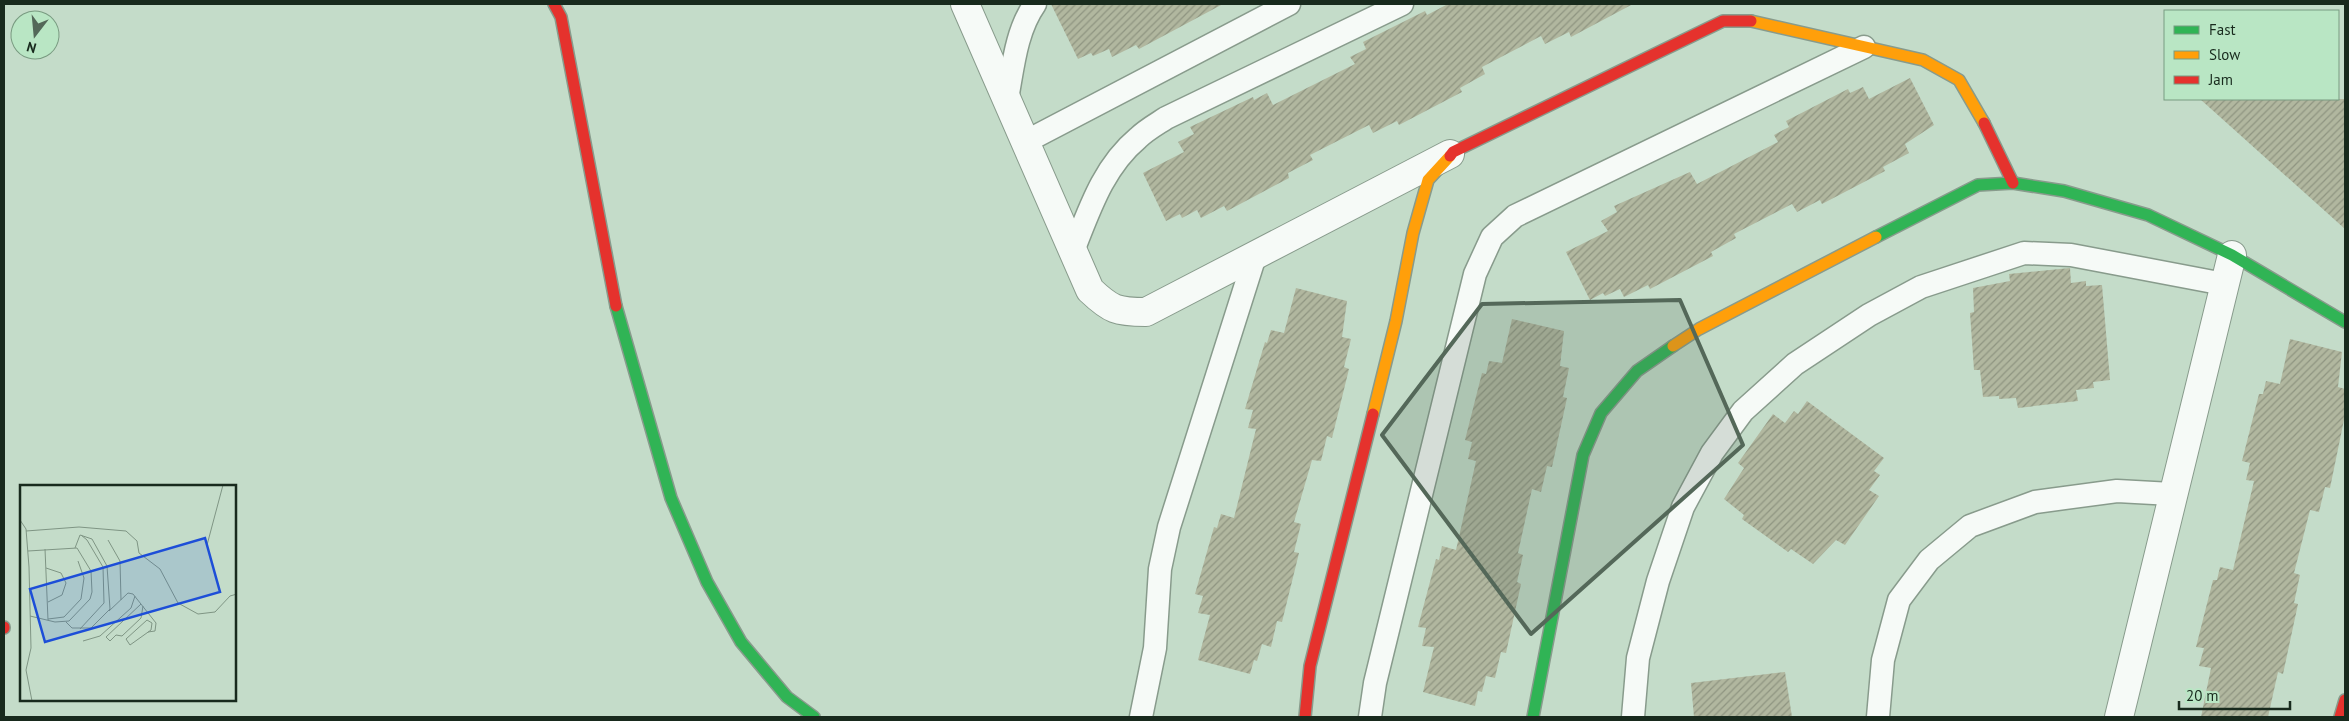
<svg xmlns="http://www.w3.org/2000/svg" width="2349" height="721" viewBox="0 0 2349 721" font-family="'PT Sans',sans-serif">
<defs>
<pattern id="building-hatch" width="6" height="6" patternUnits="userSpaceOnUse" patternTransform="scale(1.25)"><rect width="6" height="6" fill="#b1b79f"/><path d="M-1 1l2-2M0 6l6-6M5 7l2-2" fill="none" stroke="#8f9581"/></pattern>
</defs>
<rect width="100%" height="100%" fill="#c4dcc9"/>
<g fill="url(#building-hatch)">
<path d="M 1051,4 L 1223,4 L 1139,49 L 1136,45 L 1112,57 L 1109,49 L 1093,56 L 1091,53 L 1078,59 Z"/>
<path d="M 1448,4 L 1633,4 L 1571,37 L 1569,32 L 1545,44 L 1541,36 L 1482,67 L 1485,74 L 1460,88 L 1462,92 L 1399,125 L 1397,121 L 1373,133 L 1369,125 L 1310,155 L 1313,160 L 1288,173 L 1289,178 L 1227,211 L 1224,206 L 1201,218 L 1197,210 L 1182,218 L 1180,214 L 1166,221 L 1143,173 L 1184,152 L 1178,142 L 1194,134 L 1190,127 L 1253,97 L 1254,100 L 1267,93 L 1273,105 L 1355,64 L 1350,57 L 1366,49 L 1363,42 L 1425,11 L 1427,15 Z"/>
<path d="M 1910,78 L 1934,125 L 1905,144 L 1909,153 L 1883,167 L 1885,171 L 1822,204 L 1820,200 L 1797,212 L 1792,204 L 1734,234 L 1736,238 L 1711,252 L 1713,256 L 1650,289 L 1648,285 L 1624,297 L 1620,289 L 1605,296 L 1603,293 L 1590,300 L 1566,252 L 1608,231 L 1601,221 L 1617,212 L 1614,206 L 1690,172 L 1697,184 L 1778,142 L 1774,135 L 1789,127 L 1786,121 L 1848,89 L 1850,93 L 1863,87 L 1869,99 Z"/>
<path d="M 2200,99 L 2345,99 L 2345,229 Z"/>
<path d="M 2070,268 L 2071,283 L 2086,281 L 2086,286 L 2102,285 L 2110,380 L 2093,382 L 2094,388 L 2076,390 L 2078,401 L 2018,408 L 2016,398 L 1999,399 L 1999,396 L 1983,397 L 1980,370 L 1974,370 L 1970,313 L 1974,312 L 1973,288 L 2010,281 L 2009,274 Z"/>
<path d="M 1296,288 L 1347,301 L 1342,337 L 1351,339 L 1344,367 L 1349,369 L 1332,438 L 1327,436 L 1321,461 L 1312,460 L 1294,522 L 1301,524 L 1294,552 L 1299,553 L 1282,622 L 1277,621 L 1271,647 L 1262,644 L 1257,661 L 1254,660 L 1250,674 L 1198,660 L 1210,615 L 1198,613 L 1203,596 L 1195,594 L 1214,527 L 1217,528 L 1221,514 L 1234,518 L 1256,429 L 1248,428 L 1253,410 L 1245,409 L 1265,342 L 1267,343 L 1271,330 L 1284,333 Z"/>
<path d="M 1512,319 L 1564,331 L 1560,366 L 1569,368 L 1563,397 L 1567,398 L 1552,467 L 1547,466 L 1541,492 L 1532,489 L 1518,553 L 1523,555 L 1517,582 L 1521,584 L 1506,653 L 1501,652 L 1495,678 L 1486,676 L 1482,692 L 1478,691 L 1475,706 L 1423,692 L 1434,647 L 1422,646 L 1426,628 L 1418,627 L 1436,559 L 1439,560 L 1442,546 L 1456,550 L 1476,461 L 1468,459 L 1472,442 L 1465,440 L 1482,373 L 1486,374 L 1489,361 L 1502,363 Z"/>
<path d="M 2290,339 L 2342,352 L 2338,387 L 2345,389 L 2345,415 L 2330,488 L 2325,487 L 2319,512 L 2310,510 L 2294,573 L 2300,575 L 2294,603 L 2298,604 L 2283,674 L 2278,672 L 2268,717 L 2201,717 L 2211,668 L 2199,666 L 2204,648 L 2196,647 L 2213,580 L 2217,580 L 2220,567 L 2233,570 L 2254,481 L 2246,480 L 2250,463 L 2242,461 L 2259,394 L 2263,394 L 2266,381 L 2280,384 Z"/>
<path d="M 1807,401 L 1884,458 L 1874,471 L 1880,475 L 1869,490 L 1879,496 L 1845,545 L 1836,540 L 1813,564 L 1791,549 L 1788,552 L 1742,519 L 1744,515 L 1724,499 L 1744,468 L 1738,463 L 1773,414 L 1785,423 L 1794,411 L 1798,414 Z"/>
<path d="M 1785,672 L 1792,717 L 1694,717 L 1691,683 Z"/>
</g>
<g fill="none" stroke-linecap="round" stroke-linejoin="round">
<g stroke="#889b8c" stroke-width="25">
<g id="lane">
<path d="M 1007,99 C 1013,67 1016,31 1035,4"/>
<path d="M 1025,142 L 1289,4"/>
<path d="M 1073,251 C 1089,211 1103,167 1138,138 C 1146,130 1157,124 1166,118 L 1402,4"/>
<path d="M 1141,717 L 1155,648 L 1160,569 L 1169,527 L 1255,256"/>
<path d="M 1370,717 L 1375,683 L 1475,274 L 1492,237 L 1515,216 L 1864,47"/>
<path d="M 1633,717 L 1638,658 L 1658,581 L 1683,507 L 1712,453 L 1743,411 L 1795,364 L 1869,315 L 1921,287 L 2024,253 L 2071,255 L 2224,284"/>
<path d="M 1878,717 L 1883,660 L 1899,600 L 1929,560 L 1970,526 L 2035,502 L 2117,491 L 2172,494"/>
</g>
</g>
<g stroke="#889b8c" stroke-width="30">
<g id="street">
<path d="M 965,4 L 1090,290 C 1111,310 1117,312 1146,312 L 1450,154"/>
<path d="M 2119,717 L 2232,255"/>
</g>
</g>
<g stroke="#889b8c" stroke-width="14">
<g id="fast">
<path d="M 1876,237 L 1978,185 L 2013,183 L 2064,191 L 2148,215 L 2232,255 L 2345,322"/>
<path d="M 616,306 L 671,498 L 707,582 L 741,642 L 787,697 L 814,717"/>
<path d="M 1533,717 L 1583,455 L 1601,413 L 1637,371 L 1673,346"/>
</g>
</g>
<g stroke="#889b8c" stroke-width="14">
<g id="slow">
<path d="M 1751,21 L 1923,60 L 1959,80 L 1984,123"/>
<path d="M 1673,346 L 1699,329 L 1876,237"/>
<path d="M 1373,414 L 1396,321 L 1413,233 L 1428,180 L 1450,156"/>
</g>
</g>
<g stroke="#889b8c" stroke-width="14">
<g id="jam">
<path d="M 554,4 L 561,17 L 616,306"/>
<path d="M 1984,123 L 2013,183"/>
<path d="M 1450,156 L 1453,152 L 1723,21 L 1751,21"/>
<path d="M 4,627 L 4,628"/>
<path d="M 1305,717 L 1310,666 L 1373,414"/>
<path d="M 2340,717 L 2345,700"/>
</g>
</g>
<use href="#lane" stroke="#f6faf7" stroke-width="22"/>
<use href="#street" stroke="#f6faf7" stroke-width="28"/>
<use href="#fast" stroke="#30b455" stroke-width="11"/>
<use href="#slow" stroke="#ff9f0a" stroke-width="11"/>
<use href="#jam" stroke="#e5322d" stroke-width="11"/>
</g>
<path fill="#546859" fill-opacity="0.2" stroke="#546859" stroke-width="4" stroke-linejoin="round" d="M 1680,300 L 1743,445 L 1531,634 L 1382,435 L 1482,304 Z"/>
<g transform="translate(20 485)">
<rect width="216" height="216" fill="#c4dcc9"/>
<path fill="none" stroke="#7f9584" stroke-width="1" d="M 0,35 L 6,44 L 9,82 L 11,163 L 6,185 L 12,216M 6,46 L 59,42 L 106,46 L 117,56 L 119,68 L 140,84 L 158,118 L 178,129 L 195,127 L 210,111 L 217,109M 88,55 L 100,76 L 101,115M 187,60 L 203,0M 25,64 L 28,135M 8,66 L 57,63 L 71,86 L 72,107 L 70,114 L 49,136 L 35,137 L 10,131M 26,83 L 41,88 L 46,98 L 42,110 L 28,117M 121,119 L 86,152 L 90,156 L 96,150 L 102,151 L 121,133 L 123,121M 89,126 L 108,108 L 113,109 L 136,138 L 135,146 L 128,147M 28,134 L 44,132 L 61,114 L 64,93 L 58,76M 127,135 L 132,138 L 131,145 L 110,160 L 106,154 ZM 46,137 L 52,143 L 71,143 L 90,124 L 87,81 L 72,54 L 60,50 L 55,63M 60,144 L 84,118 L 83,82 L 67,55 L 61,50M 63,156 L 80,151 L 111,123 L 115,111"/>
<path fill="#1d4ed8" fill-opacity="0.15" stroke="#1d4ed8" stroke-width="2.5" d="M 185,53 L 200,107 L 25,157 L 10,104 Z"/>
<rect width="216" height="216" fill="none" stroke="#182a1d" stroke-width="2.5"/>
</g>
<rect width="2349" height="721" fill="none" stroke="#182a1d" stroke-width="10"/>
<rect x="2164" y="10" width="175" height="90" fill="#b9e6c4" stroke="#799b81"/>
<rect x="2174" y="26" width="25" height="8" fill="#30b455" stroke="#799b81"/>
<text x="2209" y="35" font-size="15" fill="#182a1d">Fast</text>
<rect x="2174" y="51" width="25" height="8" fill="#ff9f0a" stroke="#799b81"/>
<text x="2209" y="60" font-size="15" fill="#182a1d">Slow</text>
<rect x="2174" y="76" width="25" height="8" fill="#e5322d" stroke="#799b81"/>
<text x="2209" y="85" font-size="15" fill="#182a1d">Jam</text>
<g transform="translate(35 35) rotate(196)"><circle r="24" fill="#b9e6c4" stroke="#799b81"/>
<path d="M0-4L9 19L0 12L-9 19Z" fill="#546859"/>
<text y="-8" font-size="14" font-weight="bold" text-anchor="middle" fill="#182a1d">N</text>
</g>
<path d="M2179 701v8h111v-8" fill="none" stroke="#182a1d" stroke-width="2.5"/>
<text x="2186" y="701" font-size="15" fill="#182a1d" stroke="#b9e6c4" stroke-width="4" paint-order="stroke">20 m</text>
</svg>
